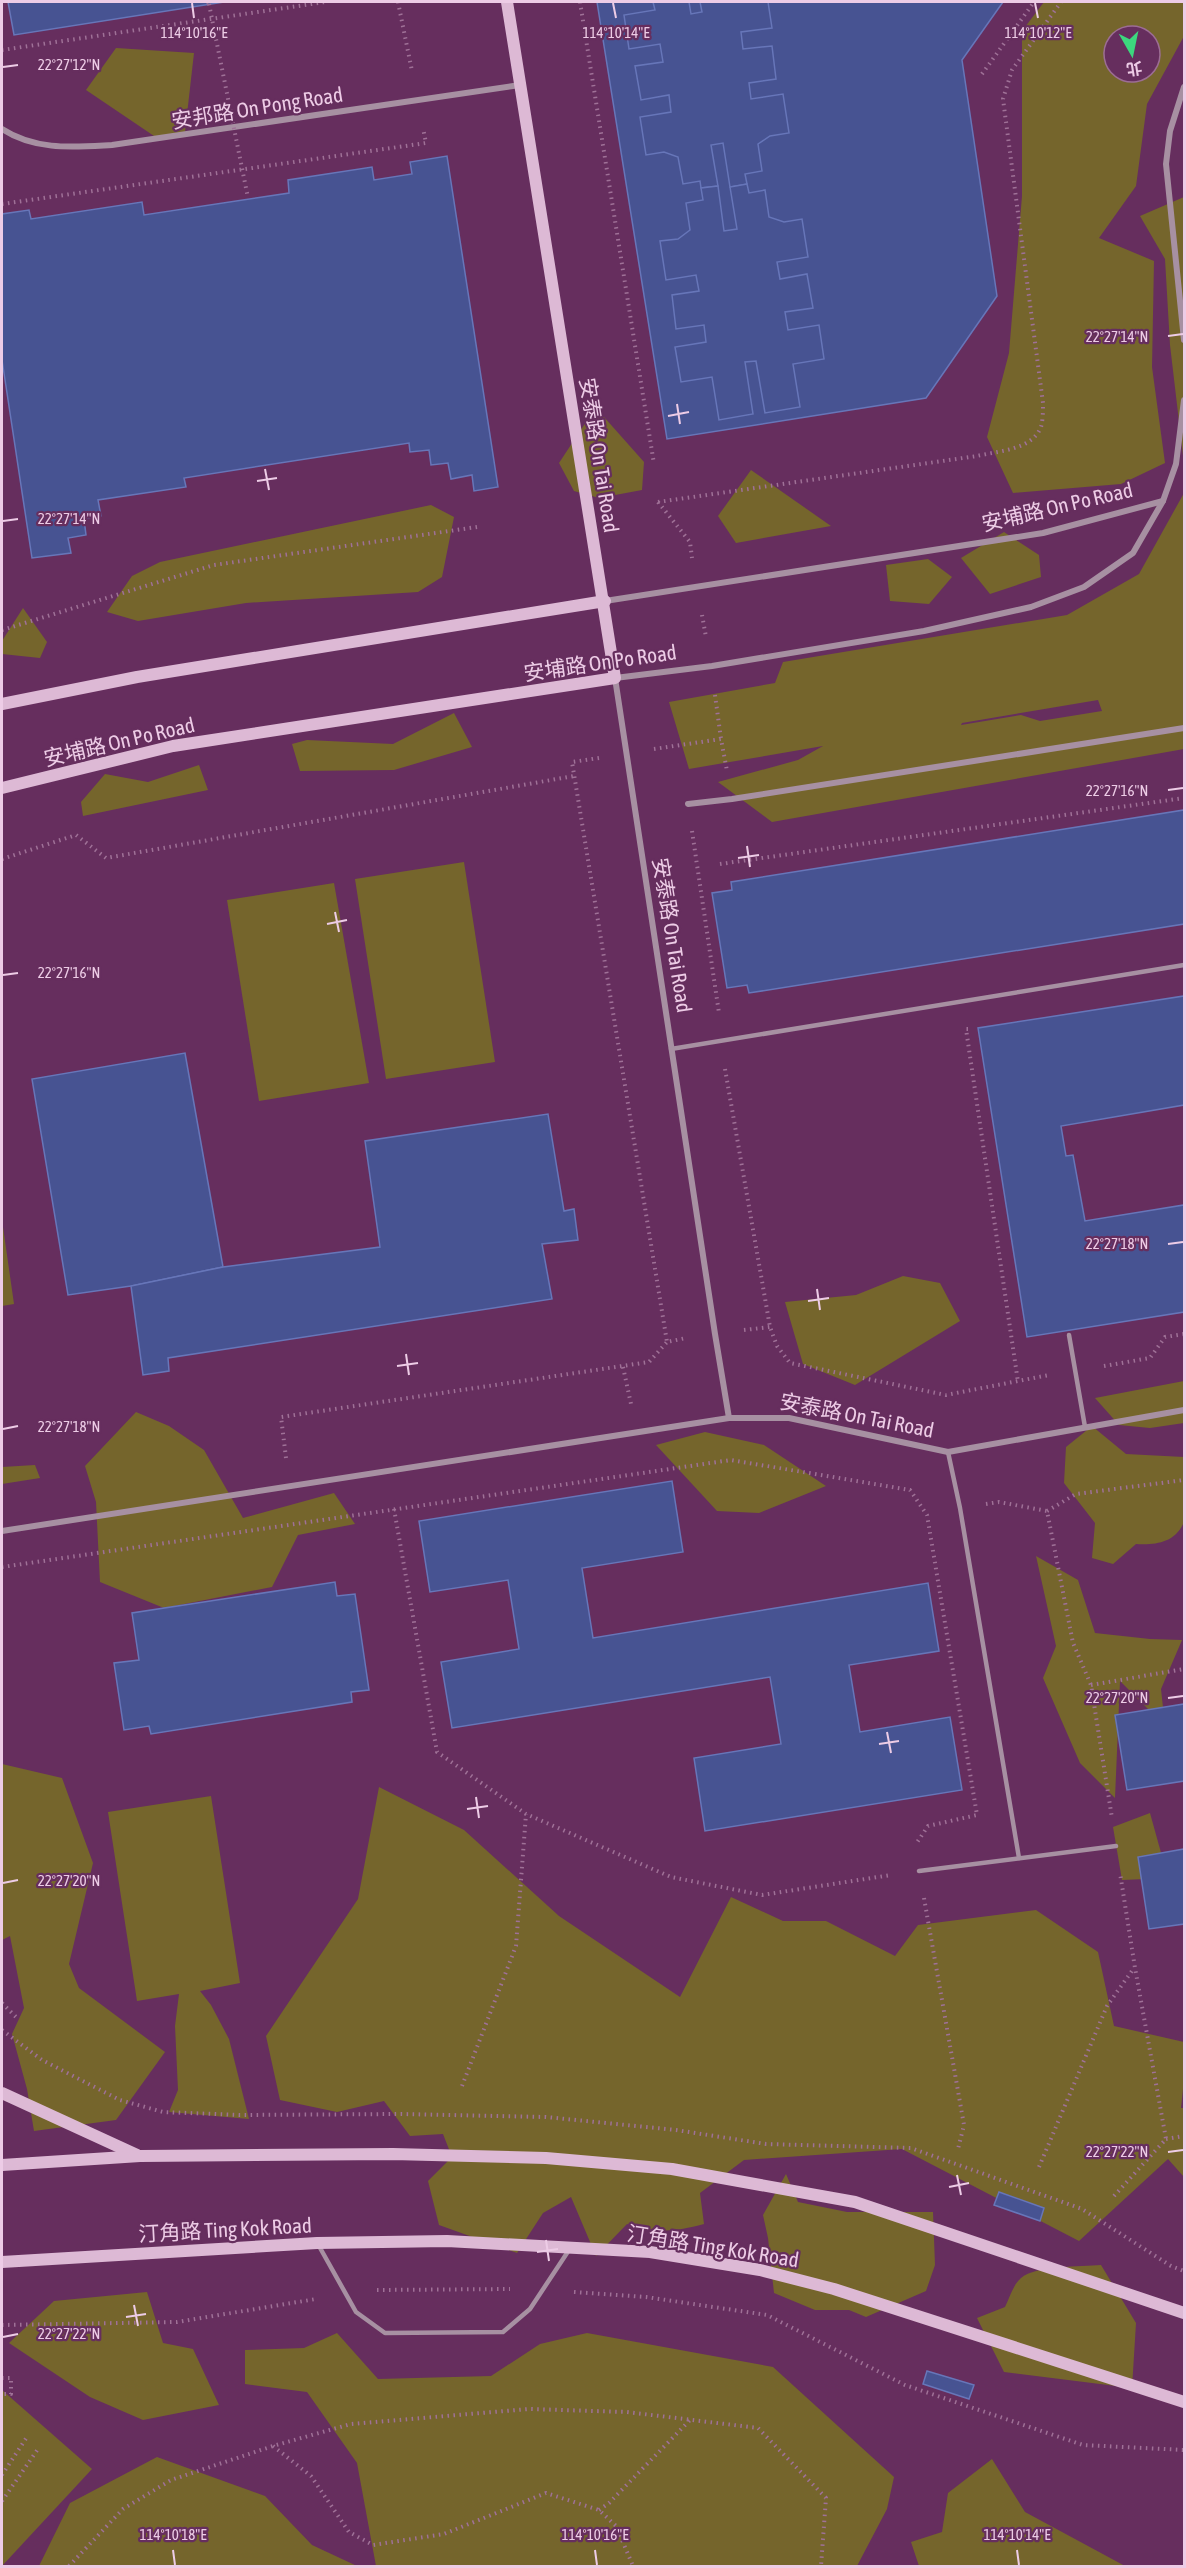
<svg xmlns="http://www.w3.org/2000/svg" width="1186" height="2568" viewBox="0 0 1186 2568" font-family="'Asap Condensed','Noto Sans TC',sans-serif">
<rect width="100%" height="100%" fill="#662e5e"/>
<g fill="#75652c" fill-rule="evenodd">
<path d="M 1044,2 L 1184,2 L 1184,36 L 1147,104 L 1136,186 L 1099,238 L 1154,261 L 1152,367 L 1165,463 L 1121,484 L 1013,493 L 987,437 L 1009,353 L 1022,196 L 1022,31 ZM 1114,36 L 1150,36 L 1150,72 L 1114,72 Z"/>
<path d="M 116,48 L 194,53 L 185,132 L 157,138 L 86,90 Z"/>
<path d="M 1184,197 L 1184,464 L 1170,345 L 1165,259 L 1140,216 Z"/>
<path d="M 604,417 L 644,462 L 642,490 L 599,498 L 574,491 L 559,463 L 588,419 Z"/>
<path d="M 751,470 L 831,526 L 736,543 L 718,516 Z"/>
<path d="M 1184,493 L 1184,749 L 772,822 L 718,782 L 798,760 L 823,746 L 689,769 L 669,702 L 775,683 L 783,662 L 1067,615 L 1139,574 ZM 1098,700 L 1102,711 L 1040,721 L 1021,715 L 961,725 L 962,723 Z"/>
<path d="M 431,505 L 454,517 L 442,577 L 418,592 L 246,603 L 138,621 L 107,612 L 132,576 L 160,562 Z"/>
<path d="M 1004,532 L 1039,555 L 1041,577 L 990,594 L 961,558 Z"/>
<path d="M 928,559 L 952,577 L 929,604 L 890,601 L 886,565 Z"/>
<path d="M 23,608 L 47,642 L 40,658 L 2,654 L 2,641 Z"/>
<path d="M 454,713 L 472,747 L 394,770 L 300,771 L 292,744 L 307,740 L 393,744 Z"/>
<path d="M 199,765 L 208,790 L 83,816 L 81,802 L 105,774 L 148,782 Z"/>
<path d="M 464,862 L 495,1062 L 386,1079 L 355,879 Z"/>
<path d="M 334,883 L 369,1083 L 259,1101 L 227,900 Z"/>
<path d="M 2,1220 L 14,1304 L 2,1306 Z"/>
<path d="M 903,1276 L 940,1283 L 960,1321 L 855,1385 L 803,1364 L 785,1302 L 856,1295 Z"/>
<path d="M 1184,1381 L 1184,1423 L 1150,1428 L 1119,1425 L 1095,1398 Z"/>
<path d="M 136,1412 L 169,1426 L 204,1450 L 243,1518 L 334,1493 L 355,1524 L 298,1535 L 272,1587 L 164,1608 L 100,1582 L 96,1502 L 85,1466 Z"/>
<path d="M 1092,1426 L 1126,1454 L 1184,1457 L 1184,1522 C 1175,1543 1156,1545 1136,1544 L 1113,1564 L 1092,1558 L 1095,1523 L 1064,1483 L 1066,1447 Z"/>
<path d="M 705,1432 L 764,1445 L 826,1486 L 759,1513 L 717,1511 L 656,1445 Z"/>
<path d="M 35,1465 L 40,1478 L 2,1484 L 2,1467 Z"/>
<path d="M 1036,1556 L 1078,1580 L 1095,1633 L 1150,1639 L 1182,1640 L 1161,1689 L 1165,1726 L 1120,1681 L 1115,1798 L 1080,1763 L 1043,1678 L 1056,1646 Z"/>
<path d="M 2,1764 L 62,1778 L 93,1863 L 69,1964 L 79,1988 L 165,2052 L 116,2120 L 34,2131 L 27,2089 L 12,2034 L 24,2008 L 10,1936 L 2,1940 Z"/>
<path d="M 379,1787 L 464,1830 L 559,1916 L 680,1997 L 731,1897 L 783,1921 L 826,1921 L 895,1956 L 918,1925 L 1036,1910 L 1098,1952 L 1114,2026 L 1184,2042 L 1184,2080 L 1181,2108 L 1184,2108 L 1184,2177 L 1168,2159 L 1079,2241 L 902,2149 L 744,2160 L 700,2193 L 704,2224 C 674,2232 658,2233 627,2224 L 596,2256 L 571,2197 L 543,2213 L 517,2253 L 439,2225 L 428,2181 L 452,2157 L 443,2134 L 410,2136 L 384,2101 L 337,2112 L 280,2100 L 266,2036 L 358,1899 Z"/>
<path d="M 211,1796 L 240,1983 L 200,1991 L 211,2005 L 229,2039 L 249,2119 L 169,2112 L 178,2090 L 175,2026 L 179,1994 L 137,2001 L 108,1812 Z"/>
<path d="M 1150,1813 L 1168,1878 L 1122,1880 L 1113,1827 Z"/>
<path d="M 786,2174 L 798,2202 L 847,2212 L 933,2212 L 935,2265 L 926,2291 L 866,2317 L 849,2310 L 815,2310 L 774,2293 L 768,2238 L 763,2215 Z"/>
<path d="M 1101,2265 L 1136,2323 L 1132,2388 L 1004,2372 L 977,2318 L 1005,2307 C 1010,2297 1013,2285 1021,2278 C 1036,2265 1081,2267 1101,2265 Z"/>
<path d="M 147,2292 L 163,2343 L 193,2349 L 219,2405 L 143,2420 L 90,2397 L 9,2343 L 54,2301 Z"/>
<path d="M 337,2333 L 378,2379 L 491,2376 L 540,2344 L 587,2333 L 773,2367 L 894,2477 L 887,2509 L 857,2566 L 376,2566 L 357,2463 L 307,2392 L 245,2384 L 245,2350 L 304,2348 Z"/>
<path d="M 2,2390 L 92,2469 L 2,2566 Z"/>
<path d="M 157,2457 L 265,2496 L 312,2545 L 357,2566 L 39,2566 L 70,2503 Z"/>
<path d="M 992,2459 L 1025,2512 L 1125,2566 L 919,2566 L 911,2542 L 942,2532 L 948,2493 Z"/>
</g>
<g fill="#475392" stroke="#6776b9" stroke-width="1.5">
<path d="M 8,2 L 224,2 L 14,35 Z"/>
<path d="M 597,2 L 1003,2 L 962,60 L 997,296 L 926,398 L 667,439 Z"/>
<path d="M 653,2 L 689,2 L 691,14 L 702,12 L 700,2 L 768,2 L 772,28 L 741,32 L 743,49 L 772,46 L 776,79 L 749,83 L 751,99 L 783,94 L 789,133 L 770,136 L 758,144 L 762,171 L 745,174 L 747,184 L 730,187 L 723,143 L 711,145 L 718,186 L 701,188 L 700,181 L 683,184 L 678,157 L 664,152 L 646,155 L 640,117 L 671,112 L 669,95 L 641,100 L 635,66 L 663,62 L 660,44 L 629,49 L 624,15 L 655,10 Z"/>
<path d="M 447,156 L 498,487 L 474,491 L 472,475 L 451,479 L 448,463 L 431,465 L 429,450 L 410,452 L 409,443 L 184,478 L 186,487 L 98,500 L 101,516 L 84,519 L 86,535 L 68,538 L 71,553 L 32,558 L 2,360 L 2,214 L 29,210 L 31,219 L 142,202 L 144,215 L 289,193 L 288,180 L 372,167 L 374,180 L 412,174 L 410,162 Z"/>
<path d="M 747,184 L 749,193 L 765,190 L 769,217 L 784,222 L 802,219 L 808,257 L 777,262 L 780,279 L 807,274 L 813,308 L 785,312 L 788,330 L 819,325 L 824,359 L 793,364 L 800,407 L 765,413 L 756,361 L 745,362 L 753,414 L 719,420 L 712,377 L 681,382 L 675,347 L 706,342 L 704,325 L 676,329 L 672,295 L 699,291 L 696,275 L 666,280 L 660,241 L 678,239 L 690,230 L 686,203 L 703,200 L 701,188 L 718,186 L 724,231 L 737,229 L 730,187 Z"/>
<path d="M 1184,810 L 1184,924 L 749,993 L 747,985 L 727,988 L 712,893 L 732,890 L 731,882 Z"/>
<path d="M 1184,996 L 1184,1105 L 1061,1126 L 1066,1156 L 1073,1155 L 1085,1221 L 1184,1205 L 1184,1312 L 1027,1337 L 978,1028 Z"/>
<path d="M 185,1053 L 223,1267 L 131,1286 L 68,1295 L 32,1079 Z"/>
<path d="M 548,1114 L 564,1211 L 574,1209 L 578,1240 L 542,1244 L 552,1299 L 168,1358 L 169,1371 L 143,1375 L 131,1286 L 223,1267 L 380,1247 L 365,1141 Z"/>
<path d="M 672,1481 L 683,1552 L 582,1568 L 593,1638 L 928,1583 L 939,1651 L 849,1665 L 860,1732 L 950,1717 L 962,1790 L 705,1831 L 694,1758 L 781,1744 L 770,1677 L 452,1728 L 441,1662 L 519,1649 L 508,1580 L 430,1592 L 419,1521 Z"/>
<path d="M 335,1582 L 337,1596 L 355,1594 L 369,1690 L 351,1692 L 352,1702 L 151,1734 L 149,1726 L 124,1730 L 114,1663 L 139,1660 L 132,1613 Z"/>
<path d="M 1184,1704 L 1184,1781 L 1127,1790 L 1115,1715 Z"/>
<path d="M 1184,1849 L 1184,1924 L 1149,1929 L 1138,1857 Z"/>
<path d="M 999,2192 L 1044,2208 L 1040,2221 L 994,2205 Z"/>
<path d="M 927,2371 L 974,2385 L 969,2399 L 923,2384 Z"/>
</g>
<g fill="none" stroke-linecap="round" stroke-linejoin="round">
<g stroke="#9f7197" stroke-width="4" stroke-dasharray="1.5 4.5" stroke-linecap="butt">
<path d="M 208,2 L 209,4"/>
<path d="M 398,2 L 412,71"/>
<path d="M 580,2 L 654,464"/>
<path d="M 2,50 L 325,2"/>
<path d="M 982,74 L 1034,2"/>
<path d="M 2,204 L 426,143 L 423,128"/>
<path d="M 658,502 L 977,456 C 998,451 1032,450 1041,427 C 1043,420 1043,410 1043,403 L 1003,99 L 1012,70 L 1061,2"/>
<path d="M 658,502 L 690,542 L 692,558"/>
<path d="M 702,615 L 706,637"/>
<path d="M 2,630 L 214,565 L 477,527"/>
<path d="M 715,695 L 721,739"/>
<path d="M 654,749 L 721,739 L 727,771"/>
<path d="M 599,758 L 572,762 L 667,1342 L 686,1338"/>
<path d="M 692,831 L 719,1013"/>
<path d="M 2,859 L 76,835 L 106,858 L 574,776"/>
<path d="M 720,864 L 1184,798"/>
<path d="M 968,1029 L 966,1029 L 1018,1382"/>
<path d="M 725,1069 L 770,1327 L 777,1346 L 790,1363 L 946,1395 L 1049,1375"/>
<path d="M 744,1330 L 770,1327"/>
<path d="M 1104,1366 L 1150,1358 L 1165,1337 L 1184,1334"/>
<path d="M 623,1367 L 631,1404"/>
<path d="M 286,1458 L 281,1417 L 649,1362 L 667,1342"/>
<path d="M 986,1504 L 999,1502 L 1047,1511 L 1073,1643 L 1091,1685 L 1112,1818"/>
<path d="M 394,1509 L 437,1752 L 526,1814 L 671,1877 L 762,1895 L 891,1875"/>
<path d="M 1047,1511 L 1076,1494 L 1184,1480"/>
<path d="M 2,1567 L 731,1460 L 910,1490 L 927,1515 L 977,1815 L 928,1826 L 916,1844"/>
<path d="M 1091,1685 L 1184,1669"/>
<path d="M 924,1898 L 964,2125 L 958,2149"/>
<path d="M 2,2003 L 16,2017"/>
<path d="M 2,2030 L 42,2060 L 120,2100 L 163,2112 L 239,2115 L 401,2114 L 546,2117 L 676,2130 L 766,2144 L 911,2148 L 1082,2209 L 1171,2266 L 1184,2271"/>
<path d="M 462,2086 L 516,1946 L 526,1814"/>
<path d="M 1166,2139 L 1184,2136"/>
<path d="M 1039,2167 L 1107,2006 L 1134,1968"/>
<path d="M 1114,2196 L 1166,2139 L 1135,1968 L 1120,1873"/>
<path d="M 377,2290 L 510,2289"/>
<path d="M 574,2292 L 646,2297 L 767,2315 L 905,2385 L 1083,2445 L 1184,2450"/>
<path d="M 2,2325 L 177,2322 L 316,2299"/>
<path d="M 2,2378 L 11,2378 L 11,2394 L 2,2394"/>
<path d="M 273,2446 L 311,2476 L 349,2532 L 373,2545 L 444,2534 L 546,2493 L 599,2510 L 616,2526 L 633,2566"/>
<path d="M 2,2475 L 27,2437"/>
<path d="M 2,2501 L 38,2449"/>
<path d="M 599,2510 L 609,2503 L 690,2420"/>
<path d="M 69,2566 L 123,2509 L 171,2480 L 273,2446 L 351,2424 L 529,2409 L 627,2412 L 758,2428 L 826,2498 L 821,2566"/>
</g>
<g stroke="#a790a2" stroke-width="4.5">
<path d="M 671,1049 L 1184,965"/>
<path d="M 1069,1335 L 1085,1427"/>
<path d="M 948,1452 L 960,1508 L 1019,1858"/>
<path d="M 919,1871 L 1116,1846"/>
<path d="M 319,2246 L 356,2312 L 385,2333 L 503,2332 L 530,2309 L 569,2250"/>
</g>
<g stroke="#a790a2" stroke-width="6">
<path d="M 1184,87 L 1170,131 L 1166,164 L 1184,340"/>
<path d="M 2,129 C 36,151 74,147 112,145 L 520,85"/>
<path d="M 1184,400 L 1176,464 L 1163,501 L 1133,553 L 1084,587 L 1031,607 L 924,631 L 712,666 L 615,678 L 715,1334 L 729,1418 L 789,1418 L 948,1452 L 1184,1410"/>
<path d="M 605,601 L 1043,533 L 1163,501"/>
<path d="M 688,804 L 732,799 L 1184,728"/>
<path d="M 2,1531 L 729,1418"/>
</g>
<g stroke="#ddb9d5" stroke-width="12">
<path d="M 2,704 L 137,677 L 605,601"/>
<path d="M 2,788 L 173,746 L 615,678 L 507,2"/>
<path d="M 2,2093 L 137,2155"/>
<path d="M 2,2165 L 140,2156 L 393,2154 L 546,2158 L 672,2169 L 855,2202 L 1184,2313"/>
<path d="M 2,2262 L 317,2243 L 447,2241 L 650,2252 L 760,2270 L 834,2289 L 1184,2402"/>
</g>
<path stroke="#9f7197" stroke-width="4" stroke-dasharray="1.5 4.5" stroke-linecap="butt" d="M 209,4 L 248,198"/>
</g>
<path fill="none" stroke="#edcce6" stroke-width="2" d="M 192,3 L 194,18M 613,3 L 616,18M 1035,3 L 1038,18M 3,67 L 18,65M 1168,336 L 1183,334M 677,404 L 680,424M 668,416 L 689,412M 265,469 L 269,490M 257,481 L 277,478M 3,521 L 18,519M 1168,790 L 1183,788M 747,846 L 750,867M 738,858 L 759,855M 335,912 L 339,932M 327,924 L 347,920M 3,975 L 18,973M 1168,1244 L 1183,1242M 817,1289 L 820,1310M 808,1301 L 829,1298M 406,1354 L 409,1375M 397,1366 L 418,1363M 3,1429 L 18,1426M 1168,1698 L 1183,1696M 887,1732 L 891,1753M 879,1744 L 899,1741M 476,1797 L 479,1818M 467,1809 L 488,1806M 3,1883 L 18,1880M 1168,2152 L 1183,2150M 957,2175 L 961,2195M 949,2187 L 969,2183M 546,2240 L 549,2261M 537,2252 L 558,2249M 134,2305 L 138,2326M 126,2317 L 146,2314M 3,2337 L 18,2334M 173,2550 L 175,2565M 595,2550 L 597,2565M 1017,2550 L 1019,2565"/>
<g text-anchor="middle" dominant-baseline="central" stroke-width="4.5" stroke-linejoin="round" paint-order="stroke">
<g font-size="21" fill="#edcce6" stroke="#662e5e">
<text transform="translate(257 107) rotate(-9)">安邦路 On Pong Road</text>
<text transform="translate(600 455) rotate(81)">安泰路 On Tai Road</text>
<text transform="translate(1057 506) rotate(-13)">安埔路 On Po Road</text>
<text transform="translate(600 662) rotate(-8)">安埔路 On Po Road</text>
<text transform="translate(119 741) rotate(-13)">安埔路 On Po Road</text>
<text transform="translate(673 935) rotate(81)">安泰路 On Tai Road</text>
<text transform="translate(857 1415) rotate(11)">安泰路 On Tai Road</text>
<text transform="translate(225 2229) rotate(-3)">汀角路 Ting Kok Road</text>
<text transform="translate(713 2246) rotate(9)">汀角路 Ting Kok Road</text>
</g>
</g>
<g font-size="15" text-anchor="middle" fill="#edcce6" stroke="#662e5e" stroke-width="4.5" stroke-linejoin="round" paint-order="stroke">
<text x="1038" y="38">114°10'12"E</text>
<text x="194" y="38">114°10'16"E</text>
<text x="616" y="38">114°10'14"E</text>
<text x="69" y="70">22°27'12"N</text>
<text x="1117" y="342">22°27'14"N</text>
<text x="69" y="524">22°27'14"N</text>
<text x="1117" y="796">22°27'16"N</text>
<text x="69" y="978">22°27'16"N</text>
<text x="1117" y="1249">22°27'18"N</text>
<text x="69" y="1432">22°27'18"N</text>
<text x="1117" y="1703">22°27'20"N</text>
<text x="69" y="1886">22°27'20"N</text>
<text x="1117" y="2157">22°27'22"N</text>
<text x="69" y="2339">22°27'22"N</text>
<text x="173" y="2540">114°10'18"E</text>
<text x="595" y="2540">114°10'16"E</text>
<text x="1017" y="2540">114°10'14"E</text>
</g>
<rect width="1186" height="2568" fill="none" stroke="#edcce6" stroke-width="6"/>
<g transform="translate(1132 54) rotate(171)"><circle r="28" fill="#662e5e" stroke="#9c6d94" stroke-width="1.5"/>
<path d="M0-4.5L10 22L0 15L-10 22Z" fill="#3cd77e"/>
<text y="-9" font-size="16" font-weight="bold" text-anchor="middle" fill="#edcce6">北</text>
</g>
</svg>
